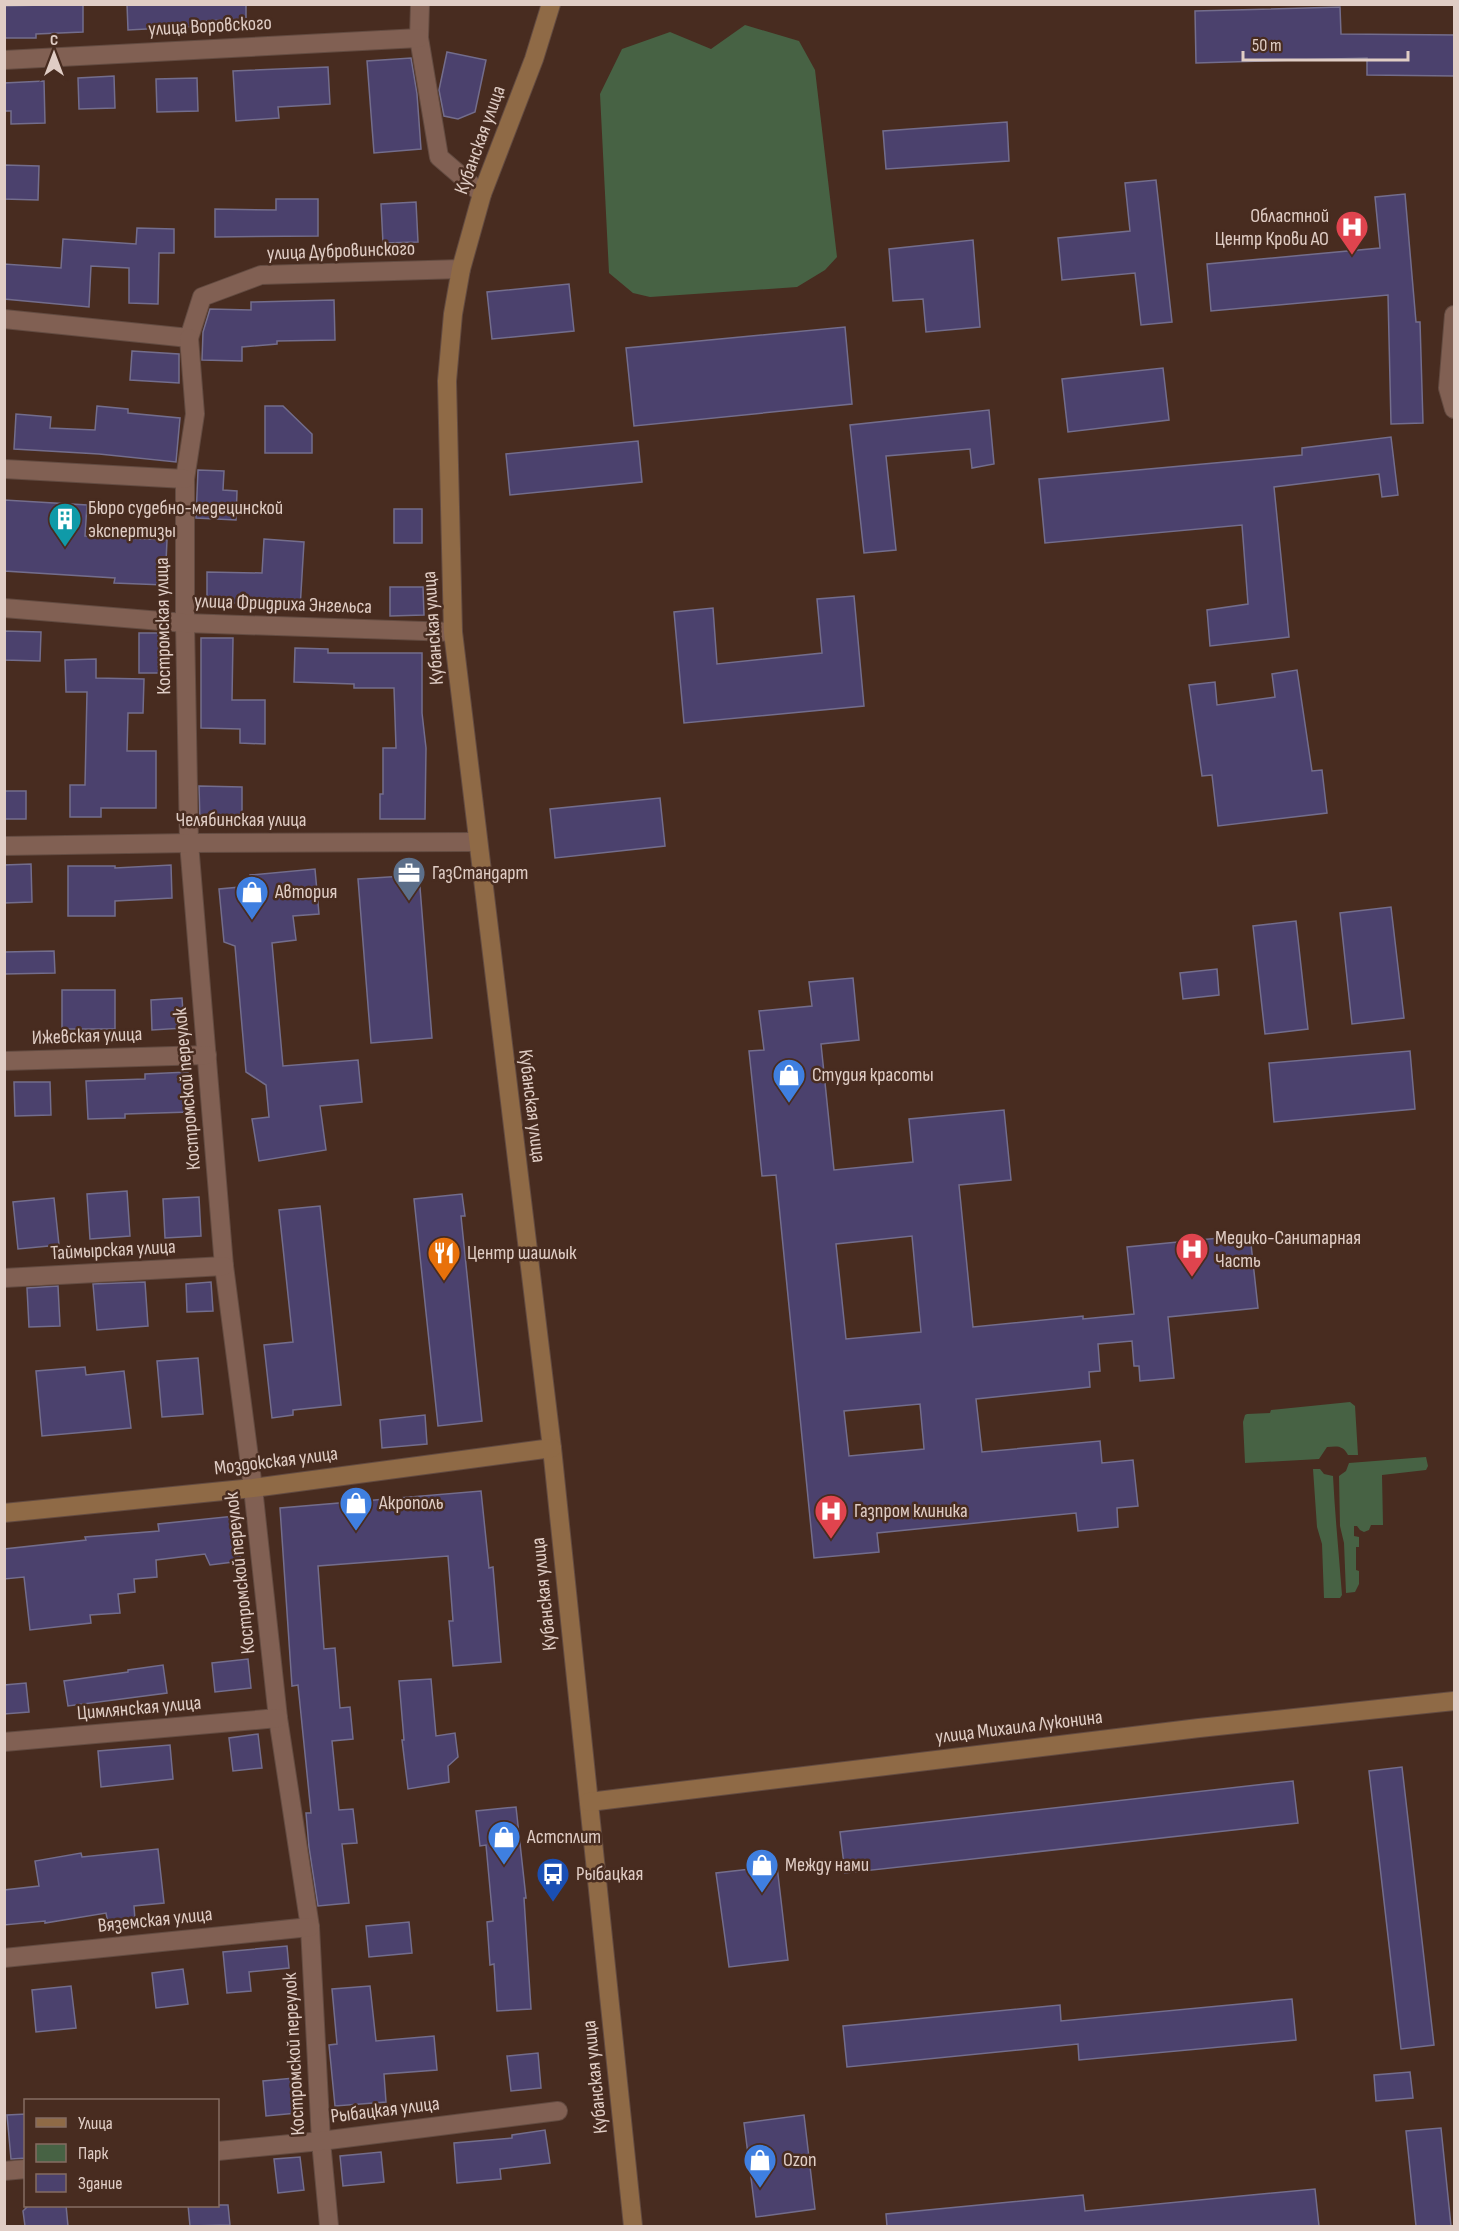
<svg xmlns="http://www.w3.org/2000/svg" width="1459" height="2231" viewBox="0 0 1459 2231" font-family="'Sofia Sans Condensed',sans-serif">
<rect width="100%" height="100%" fill="#482c20"/>
<g fill="#476244">
<path d="M 745,25 L 799,41 L 815,70 L 837,257 L 825,270 L 797,287 L 650,297 L 633,293 L 609,273 L 600,94 L 622,49 L 670,32 L 711,49 Z"/>
<path d="M 1350,1402 L 1355,1406 L 1358,1455 L 1348,1455 C 1343,1445 1337,1446 1327,1447 L 1319,1459 L 1245,1463 L 1243,1422 L 1245,1415 L 1247,1414 L 1270,1413 L 1271,1410 Z"/>
<path d="M 1426,1457 L 1428,1466 L 1426,1470 L 1382,1475 L 1383,1525 L 1371,1525 L 1369,1530 L 1364,1532 L 1360,1530 L 1357,1526 L 1354,1526 L 1354,1536 L 1359,1537 L 1359,1547 L 1356,1547 L 1356,1570 L 1359,1571 L 1359,1584 L 1355,1592 L 1346,1593 L 1344,1543 L 1340,1526 L 1339,1476 L 1346,1471 L 1349,1463 Z"/>
<path d="M 1313,1469 L 1320,1469 L 1324,1474 L 1333,1476 C 1335,1516 1339,1555 1342,1595 L 1340,1598 L 1324,1598 L 1322,1544 L 1317,1527 Z"/>
</g>
<g fill="#4b416d" stroke="#736d8c" stroke-width="1.5" fill-rule="evenodd">
<path d="M 83,4 L 83,32 L 36,34 L 36,38 L 4,38 L 4,6 Z"/>
<path d="M 127,4 L 246,4 L 246,19 L 204,21 L 204,26 L 128,30 Z"/>
<path d="M 1340,7 L 1341,34 L 1455,35 L 1455,76 L 1367,75 L 1367,58 L 1196,63 L 1195,11 Z"/>
<path d="M 447,52 L 486,60 L 475,112 L 458,119 L 444,116 L 439,90 Z"/>
<path d="M 411,58 L 417,94 L 421,149 L 374,153 L 367,61 Z"/>
<path d="M 328,67 L 330,104 L 278,107 L 279,118 L 236,121 L 233,71 Z"/>
<path d="M 114,76 L 115,108 L 79,109 L 78,78 Z"/>
<path d="M 197,78 L 198,111 L 157,112 L 156,79 Z"/>
<path d="M 44,81 L 45,123 L 11,124 L 11,111 L 4,111 L 4,83 Z"/>
<path d="M 1007,122 L 1009,161 L 886,169 L 883,131 Z"/>
<path d="M 4,165 L 39,166 L 38,200 L 4,199 Z"/>
<path d="M 1156,180 L 1172,322 L 1141,325 L 1135,273 L 1062,280 L 1058,238 L 1130,231 L 1125,183 Z"/>
<path d="M 1405,194 L 1416,322 L 1420,322 L 1423,423 L 1391,424 L 1388,295 L 1211,311 L 1207,264 L 1380,248 L 1375,197 Z"/>
<path d="M 276,199 L 318,199 L 318,236 L 215,237 L 215,209 L 276,210 Z"/>
<path d="M 416,202 L 418,242 L 383,243 L 381,204 Z"/>
<path d="M 137,228 L 174,229 L 174,253 L 159,253 L 158,304 L 129,303 L 129,268 L 91,266 L 89,307 L 4,299 L 4,264 L 61,268 L 63,239 L 136,244 Z"/>
<path d="M 973,240 L 980,327 L 926,332 L 923,299 L 893,301 L 889,249 Z"/>
<path d="M 569,284 L 574,331 L 492,339 L 487,292 Z"/>
<path d="M 334,300 L 335,340 L 277,341 L 277,344 L 242,347 L 242,361 L 202,360 L 203,332 L 210,309 L 251,310 L 251,302 Z"/>
<path d="M 845,327 L 852,404 L 634,426 L 626,348 Z"/>
<path d="M 132,351 L 179,354 L 179,383 L 130,380 Z"/>
<path d="M 1163,368 L 1169,420 L 1068,432 L 1062,379 Z"/>
<path d="M 97,406 L 128,409 L 128,413 L 180,418 L 176,462 L 99,454 L 14,449 L 16,414 L 51,417 L 50,428 L 95,430 Z"/>
<path d="M 265,406 L 283,406 L 312,434 L 312,453 L 265,453 Z"/>
<path d="M 989,410 L 994,464 L 972,468 L 970,449 L 886,456 L 896,550 L 864,553 L 850,425 Z"/>
<path d="M 1391,437 L 1398,495 L 1382,497 L 1379,474 L 1274,487 L 1289,637 L 1210,646 L 1207,610 L 1248,604 L 1242,525 L 1045,543 L 1039,479 L 1302,455 L 1302,448 Z"/>
<path d="M 638,441 L 642,482 L 510,495 L 506,454 Z"/>
<path d="M 198,470 L 224,471 L 223,490 L 237,491 L 236,520 L 196,518 Z"/>
<path d="M 4,500 L 87,505 L 85,536 L 167,540 L 165,585 L 114,583 L 115,578 L 4,571 Z"/>
<rect x="394" y="509" width="28" height="34"/>
<path d="M 264,539 L 304,542 L 300,609 L 260,607 L 260,603 L 207,603 L 207,572 L 262,573 Z"/>
<path d="M 390,587 L 423,587 L 424,615 L 390,616 Z"/>
<path d="M 854,596 L 864,706 L 684,723 L 674,612 L 713,608 L 717,664 L 822,653 L 817,599 Z"/>
<path d="M 4,631 L 41,632 L 40,661 L 4,660 Z"/>
<rect x="139" y="633" width="25" height="40"/>
<path d="M 201,638 L 233,638 L 232,700 L 265,700 L 265,744 L 240,743 L 240,729 L 201,728 Z"/>
<path d="M 295,648 L 328,649 L 328,653 L 422,653 L 422,713 L 426,748 L 425,819 L 380,819 L 380,794 L 383,794 L 383,748 L 396,748 L 394,688 L 354,688 L 354,684 L 294,682 Z"/>
<path d="M 96,659 L 96,678 L 144,679 L 143,713 L 128,713 L 127,751 L 156,751 L 156,808 L 101,808 L 101,817 L 70,817 L 70,785 L 85,785 L 87,692 L 66,692 L 65,660 Z"/>
<path d="M 1297,670 L 1312,771 L 1322,770 L 1327,813 L 1218,826 L 1212,775 L 1202,776 L 1189,685 L 1215,682 L 1217,705 L 1275,697 L 1272,674 Z"/>
<path d="M 199,786 L 242,787 L 242,821 L 200,821 Z"/>
<rect x="4" y="791" width="22" height="28"/>
<path d="M 660,798 L 665,846 L 555,858 L 550,809 Z"/>
<path d="M 31,864 L 32,902 L 4,903 L 4,865 Z"/>
<path d="M 171,865 L 172,898 L 115,901 L 115,916 L 68,916 L 68,866 L 115,866 L 115,868 Z"/>
<path d="M 315,869 L 319,914 L 293,916 L 296,940 L 272,943 L 283,1066 L 358,1060 L 362,1102 L 320,1106 L 326,1150 L 259,1161 L 252,1119 L 269,1117 L 266,1085 L 246,1072 L 235,946 L 224,942 L 219,889 L 251,886 L 250,875 Z"/>
<path d="M 419,875 L 432,1038 L 371,1043 L 358,879 Z"/>
<path d="M 1391,907 L 1404,1018 L 1352,1024 L 1340,913 Z"/>
<path d="M 1296,921 L 1308,1029 L 1265,1034 L 1253,926 Z"/>
<path d="M 54,951 L 55,973 L 4,974 L 4,952 Z"/>
<path d="M 1217,969 L 1219,995 L 1183,999 L 1180,973 Z"/>
<path d="M 853,978 L 859,1040 L 821,1044 L 834,1170 L 913,1162 L 909,1119 L 1004,1110 L 1011,1180 L 959,1185 L 973,1327 L 1083,1316 L 1083,1319 L 1134,1314 L 1127,1247 L 1250,1235 L 1258,1308 L 1168,1317 L 1174,1378 L 1140,1381 L 1139,1366 L 1134,1366 L 1132,1341 L 1098,1344 L 1100,1371 L 1089,1372 L 1090,1387 L 976,1399 L 982,1452 L 1100,1441 L 1102,1463 L 1133,1460 L 1138,1506 L 1117,1508 L 1118,1527 L 1078,1531 L 1076,1513 L 877,1533 L 879,1552 L 814,1558 L 776,1175 L 762,1176 L 749,1051 L 764,1050 L 759,1011 L 812,1006 L 809,982 ZM 912,1236 L 921,1332 L 846,1339 L 836,1244 ZM 920,1404 L 924,1449 L 849,1456 L 844,1411 Z"/>
<rect x="62" y="990" width="53" height="39"/>
<path d="M 182,998 L 184,1028 L 152,1030 L 151,1000 Z"/>
<path d="M 1410,1051 L 1415,1109 L 1274,1122 L 1269,1063 Z"/>
<path d="M 188,1072 L 190,1112 L 125,1114 L 125,1118 L 88,1119 L 86,1081 L 145,1079 L 145,1074 Z"/>
<path d="M 14,1082 L 50,1082 L 51,1115 L 15,1116 Z"/>
<path d="M 127,1191 L 130,1236 L 90,1239 L 87,1194 Z"/>
<path d="M 462,1194 L 465,1216 L 461,1216 L 482,1421 L 438,1426 L 414,1199 Z"/>
<path d="M 199,1197 L 201,1236 L 165,1238 L 163,1199 Z"/>
<path d="M 54,1198 L 59,1245 L 18,1249 L 13,1202 Z"/>
<path d="M 320,1206 L 341,1405 L 293,1410 L 293,1415 L 272,1418 L 264,1345 L 293,1342 L 279,1210 Z"/>
<path d="M 145,1282 L 148,1326 L 97,1330 L 93,1284 Z"/>
<path d="M 211,1282 L 213,1311 L 187,1312 L 186,1284 Z"/>
<path d="M 58,1286 L 60,1326 L 29,1327 L 27,1288 Z"/>
<path d="M 198,1358 L 203,1414 L 162,1417 L 157,1361 Z"/>
<path d="M 85,1367 L 86,1375 L 124,1371 L 131,1428 L 42,1436 L 36,1371 Z"/>
<path d="M 425,1415 L 427,1444 L 382,1448 L 380,1420 Z"/>
<path d="M 481,1491 L 489,1568 L 493,1567 L 501,1662 L 453,1666 L 449,1621 L 453,1621 L 448,1556 L 318,1566 L 324,1649 L 335,1648 L 340,1708 L 350,1707 L 353,1739 L 332,1741 L 339,1810 L 353,1809 L 357,1843 L 342,1844 L 349,1903 L 318,1906 L 309,1847 L 306,1813 L 311,1813 L 298,1685 L 292,1686 L 280,1508 Z"/>
<path d="M 235,1516 L 241,1561 L 210,1565 L 205,1554 L 156,1560 L 157,1577 L 134,1579 L 135,1592 L 118,1594 L 120,1613 L 90,1615 L 91,1623 L 30,1630 L 24,1577 L 4,1579 L 4,1549 L 86,1540 L 85,1537 L 159,1531 L 158,1524 Z"/>
<path d="M 248,1659 L 251,1688 L 215,1692 L 212,1663 Z"/>
<path d="M 163,1665 L 167,1693 L 68,1706 L 64,1681 L 128,1672 L 128,1670 Z"/>
<path d="M 431,1679 L 436,1736 L 455,1733 L 458,1757 L 448,1766 L 449,1782 L 408,1789 L 402,1740 L 404,1740 L 399,1681 Z"/>
<path d="M 26,1683 L 29,1712 L 4,1714 L 4,1685 Z"/>
<path d="M 258,1734 L 262,1768 L 233,1771 L 229,1738 Z"/>
<path d="M 170,1745 L 173,1779 L 101,1787 L 98,1751 Z"/>
<path d="M 1402,1767 L 1434,2045 L 1401,2049 L 1369,1771 Z"/>
<path d="M 1293,1781 L 1298,1823 L 845,1873 L 840,1832 Z"/>
<path d="M 516,1807 L 526,1898 L 524,1898 L 531,2009 L 497,2011 L 494,1964 L 490,1965 L 487,1922 L 493,1921 L 486,1845 L 480,1846 L 476,1811 Z"/>
<path d="M 158,1849 L 164,1903 L 134,1906 L 135,1920 L 108,1923 L 106,1913 L 45,1923 L 45,1921 L 4,1925 L 4,1890 L 39,1886 L 35,1861 L 81,1853 L 82,1857 Z"/>
<path d="M 777,1866 L 788,1960 L 729,1967 L 716,1873 Z"/>
<path d="M 409,1922 L 412,1953 L 369,1957 L 366,1926 Z"/>
<path d="M 287,1946 L 289,1968 L 249,1972 L 251,1991 L 227,1993 L 223,1952 Z"/>
<path d="M 183,1969 L 188,2004 L 156,2008 L 152,1973 Z"/>
<path d="M 71,1986 L 76,2028 L 36,2032 L 32,1990 Z"/>
<path d="M 370,1986 L 376,2041 L 434,2036 L 437,2070 L 384,2074 L 386,2102 L 335,2106 L 329,2045 L 337,2044 L 332,1989 Z"/>
<path d="M 1292,1999 L 1296,2040 L 1079,2060 L 1078,2044 L 847,2067 L 843,2026 L 1060,2005 L 1061,2021 Z"/>
<path d="M 538,2053 L 541,2088 L 511,2091 L 507,2056 Z"/>
<path d="M 1410,2072 L 1413,2098 L 1376,2101 L 1374,2075 Z"/>
<path d="M 294,2078 L 297,2113 L 266,2116 L 263,2081 Z"/>
<path d="M 26,2114 L 26,2158 L 11,2159 L 7,2115 Z"/>
<path d="M 804,2115 L 815,2209 L 756,2217 L 744,2123 Z"/>
<path d="M 1441,2128 L 1451,2226 L 1416,2226 L 1406,2131 Z"/>
<path d="M 545,2130 L 550,2163 L 500,2169 L 501,2179 L 457,2183 L 454,2143 L 512,2138 L 512,2135 Z"/>
<path d="M 381,2152 L 384,2182 L 343,2186 L 340,2156 Z"/>
<path d="M 300,2157 L 304,2190 L 278,2193 L 274,2159 Z"/>
<path d="M 1315,2189 L 1319,2226 L 887,2226 L 886,2214 L 1083,2195 L 1085,2211 Z"/>
<path d="M 29,2205 L 66,2205 L 68,2226 L 25,2226 L 23,2211 Z"/>
<path d="M 188,2205 L 228,2205 L 230,2225 L 190,2226 Z"/>
</g>
<g fill="none" stroke-linecap="round" stroke-linejoin="round">
<g stroke="#634b41" stroke-width="20">
<g id="street">
<path d="M 420,4 L 419,38 L 439,157 L 482,194"/>
<path d="M 4,60 L 419,38"/>
<path d="M 1454,315 L 1448,388 L 1454,409"/>
<path d="M 4,319 L 189,338 L 202,297 L 261,275 L 461,269"/>
<path d="M 189,338 L 195,414 L 185,479 L 185,623 L 189,843 L 224,1266 L 253,1488 L 278,1718 L 310,1927 L 321,2141 L 329,2226"/>
<path d="M 4,469 L 185,479"/>
<path d="M 4,608 L 185,623 L 453,632"/>
<path d="M 4,846 L 189,843 L 477,842"/>
<path d="M 4,1061 L 207,1055"/>
<path d="M 4,1278 L 224,1266"/>
<path d="M 4,1742 L 278,1718"/>
<path d="M 4,1958 L 310,1927"/>
<path d="M 218,2151 L 321,2141 L 558,2111"/>
<path d="M 4,2171 L 26,2169"/>
</g>
</g>
<g stroke="#634b41" stroke-width="20">
<g id="secondary">
<path d="M 551,4 L 534,59 L 482,194 L 461,269 L 453,314 L 447,381 L 453,632 L 552,1448 L 633,2226"/>
<path d="M 4,1513 L 253,1488 L 552,1448"/>
<path d="M 589,1802 L 1199,1728 L 1454,1701"/>
</g>
</g>
<use href="#street" stroke="#816053" stroke-width="18"/>
<use href="#secondary" stroke="#8f6a46" stroke-width="18"/>
</g>
<defs>
<g id="hospital-pin" transform="scale(1.725)"><path d="M0 17L-7.5 6A9.5 9.5 0 1 1 7.5 6Z" fill="#e0444e" stroke="#482c20"/><path d="M-5-5h3v3.5h4V-5h3V5h-3V1.5h-4V5h-3Z" fill="#fff"/></g>
<g id="building-pin" transform="scale(1.725)"><path d="M0 17L-7.5 6A9.5 9.5 0 1 1 7.5 6Z" fill="#0f9aa8" stroke="#482c20"/><path d="M-4-6H4V6H1V3H-1V6H-4ZM-2.5-4.3h1.7v1.8h-1.7ZM.8-4.3h1.7v1.8H.8ZM-2.5-1h1.7V.8h-1.7ZM.8-1h1.7V.8H.8Z" fill="#fff"/></g>
<g id="office-pin" transform="scale(1.725)"><path d="M0 17L-7.5 6A9.5 9.5 0 1 1 7.5 6Z" fill="#5c6f8a" stroke="#482c20"/><path d="M-6-3h4V-5.5h4V-3h4V5H-6ZM-1-4.5V-3h2v-1.5ZM-6 0V1H6V0Z" fill="#fff"/></g>
<g id="shop-pin" transform="scale(1.725)"><path d="M0 17L-7.5 6A9.5 9.5 0 1 1 7.5 6Z" fill="#3f7fe0" stroke="#482c20"/><path d="M-5-2.5h2.3a2.7 3.5 0 0 1 5.4 0H5L5.5 6h-11ZM-1.5-2.5h3a1.5 2.3 0 0 0-3 0Z" fill="#fff"/></g>
<g id="restaurant-pin" transform="scale(1.725)"><path d="M0 17L-7.5 6A9.5 9.5 0 1 1 7.5 6Z" fill="#e8710a" stroke="#482c20"/><path d="M-5-6h1v4h1v-4h1v4h1v-4h1v5L-1.5 .5V6h-2V.5L-5-1ZM5-6V6H3V1.5H1.5Q1.5-4 5-6Z" fill="#fff"/></g>
<g id="bus-pin" transform="scale(1.725)"><path d="M0 17L-7.5 6A9.5 9.5 0 1 1 7.5 6Z" fill="#1a4fb4" stroke="#482c20"/><path d="M-5-6H5V4H4V6H2V4H-2V6H-4V4H-5ZM-3.5-4V0h7V-4ZM-3.5 1.2v1.5H-2V1.2ZM2 1.2v1.5H3.5V1.2Z" fill="#fff"/></g>
</defs>
<g fill-rule="evenodd">
<use href="#hospital-pin" x="1352" y="227"/>
<use href="#building-pin" x="65" y="519"/>
<use href="#office-pin" x="409" y="873"/>
<use href="#shop-pin" x="252" y="892"/>
<use href="#shop-pin" x="789" y="1075"/>
<use href="#hospital-pin" x="1192" y="1249"/>
<use href="#restaurant-pin" x="444" y="1253"/>
<use href="#shop-pin" x="356" y="1503"/>
<use href="#hospital-pin" x="831" y="1511"/>
<use href="#shop-pin" x="504" y="1837"/>
<use href="#shop-pin" x="762" y="1865"/>
<use href="#bus-pin" x="553" y="1874"/>
<use href="#shop-pin" x="760" y="2160"/>
</g>
<g text-anchor="middle" dominant-baseline="central" stroke-width="5" stroke-linejoin="round" paint-order="stroke">
<g font-size="20" fill="#e0cdc5" stroke="#482c20">
<text transform="translate(210 26) rotate(-3)">улица Воровского</text>
<text transform="translate(480 140) rotate(-70)">Кубанская улица</text>
<text transform="translate(341 251) rotate(-2)">улица Дубровинского</text>
<text transform="translate(283 604) rotate(2)">улица Фридриха Энгельса</text>
<text transform="translate(163 626) rotate(-91)">Костромская улица</text>
<text transform="translate(433 628) rotate(-94)">Кубанская улица</text>
<text x="241" y="820">Челябинская улица</text>
<text transform="translate(87 1036) rotate(-2)">Ижевская улица</text>
<text transform="translate(187 1089) rotate(-95)">Костромской переулок</text>
<text transform="translate(532 1106) rotate(83)">Кубанская улица</text>
<text transform="translate(113 1250) rotate(-3)">Таймырская улица</text>
<text transform="translate(276 1461) rotate(-7)">Моздокская улица</text>
<text transform="translate(240 1573) rotate(-96)">Костромской переулок</text>
<text transform="translate(544 1594) rotate(-96)">Кубанская улица</text>
<text transform="translate(139 1708) rotate(-5)">Цимлянская улица</text>
<text transform="translate(1019 1727) rotate(-7)">улица Михаила Луконина</text>
<text transform="translate(155 1920) rotate(-6)">Вяземская улица</text>
<text transform="translate(294 2054) rotate(-93)">Костромской переулок</text>
<text transform="translate(595 2077) rotate(-96)">Кубанская улица</text>
<text transform="translate(385 2110) rotate(-7)">Рыбацкая улица</text>
</g>
<g font-size="20" fill="#e0cdc5" stroke="#482c20" text-anchor="start">
<text x="1329" y="216" text-anchor="end">Областной<tspan x="1329" dy="23">Центр Крови АО</tspan></text>
<text x="88" y="508">Бюро судебно-медецинской<tspan x="88" dy="23">экспертизы</tspan></text>
<text x="432" y="873">ГазСтандарт</text>
<text x="275" y="892">Автория</text>
<text x="812" y="1075">Студия красоты</text>
<text x="1215" y="1238">Медико-Санитарная<tspan x="1215" dy="23">Часть</tspan></text>
<text x="467" y="1253">Центр шашлык</text>
<text x="379" y="1503">Акрополь</text>
<text x="854" y="1511">Газпром клиника</text>
<text x="527" y="1837">Астсплит</text>
<text x="785" y="1865">Между нами</text>
<text x="576" y="1874">Рыбацкая</text>
<text x="783" y="2160">Ozon</text>
</g>
</g>
<rect width="1459" height="2231" fill="none" stroke="#e0cdc5" stroke-width="12"/>
<rect x="24" y="2099" width="195" height="108" fill="#482c20" stroke="#856c62" stroke-width="1.5"/>
<rect x="36" y="2118" width="30" height="9" fill="#8f6a46" stroke="#856c62" stroke-width="1.5"/>
<text x="78" y="2129" font-size="18" fill="#e0cdc5">Улица</text>
<rect x="36" y="2144" width="30" height="18" fill="#476244" stroke="#856c62" stroke-width="1.5"/>
<text x="78" y="2159" font-size="18" fill="#e0cdc5">Парк</text>
<rect x="36" y="2174" width="30" height="18" fill="#4b416d" stroke="#856c62" stroke-width="1.5"/>
<text x="78" y="2189" font-size="18" fill="#e0cdc5">Здание</text>
<g transform="translate(54 54)" stroke="#482c20" stroke-width="4.5" paint-order="stroke">
<path d="M0-4.5L10 22L0 15L-10 22Z" fill="#e0cdc5"/>
<text y="-9" font-size="16" font-weight="bold" text-anchor="middle" fill="#e0cdc5">С</text>
</g>
<path d="M1243 51v9h165v-9" fill="none" stroke="#e0cdc5" stroke-width="3"/>
<text x="1252" y="51" font-size="18" fill="#e0cdc5" stroke="#482c20" stroke-width="4.5" paint-order="stroke">50 m</text>
</svg>
